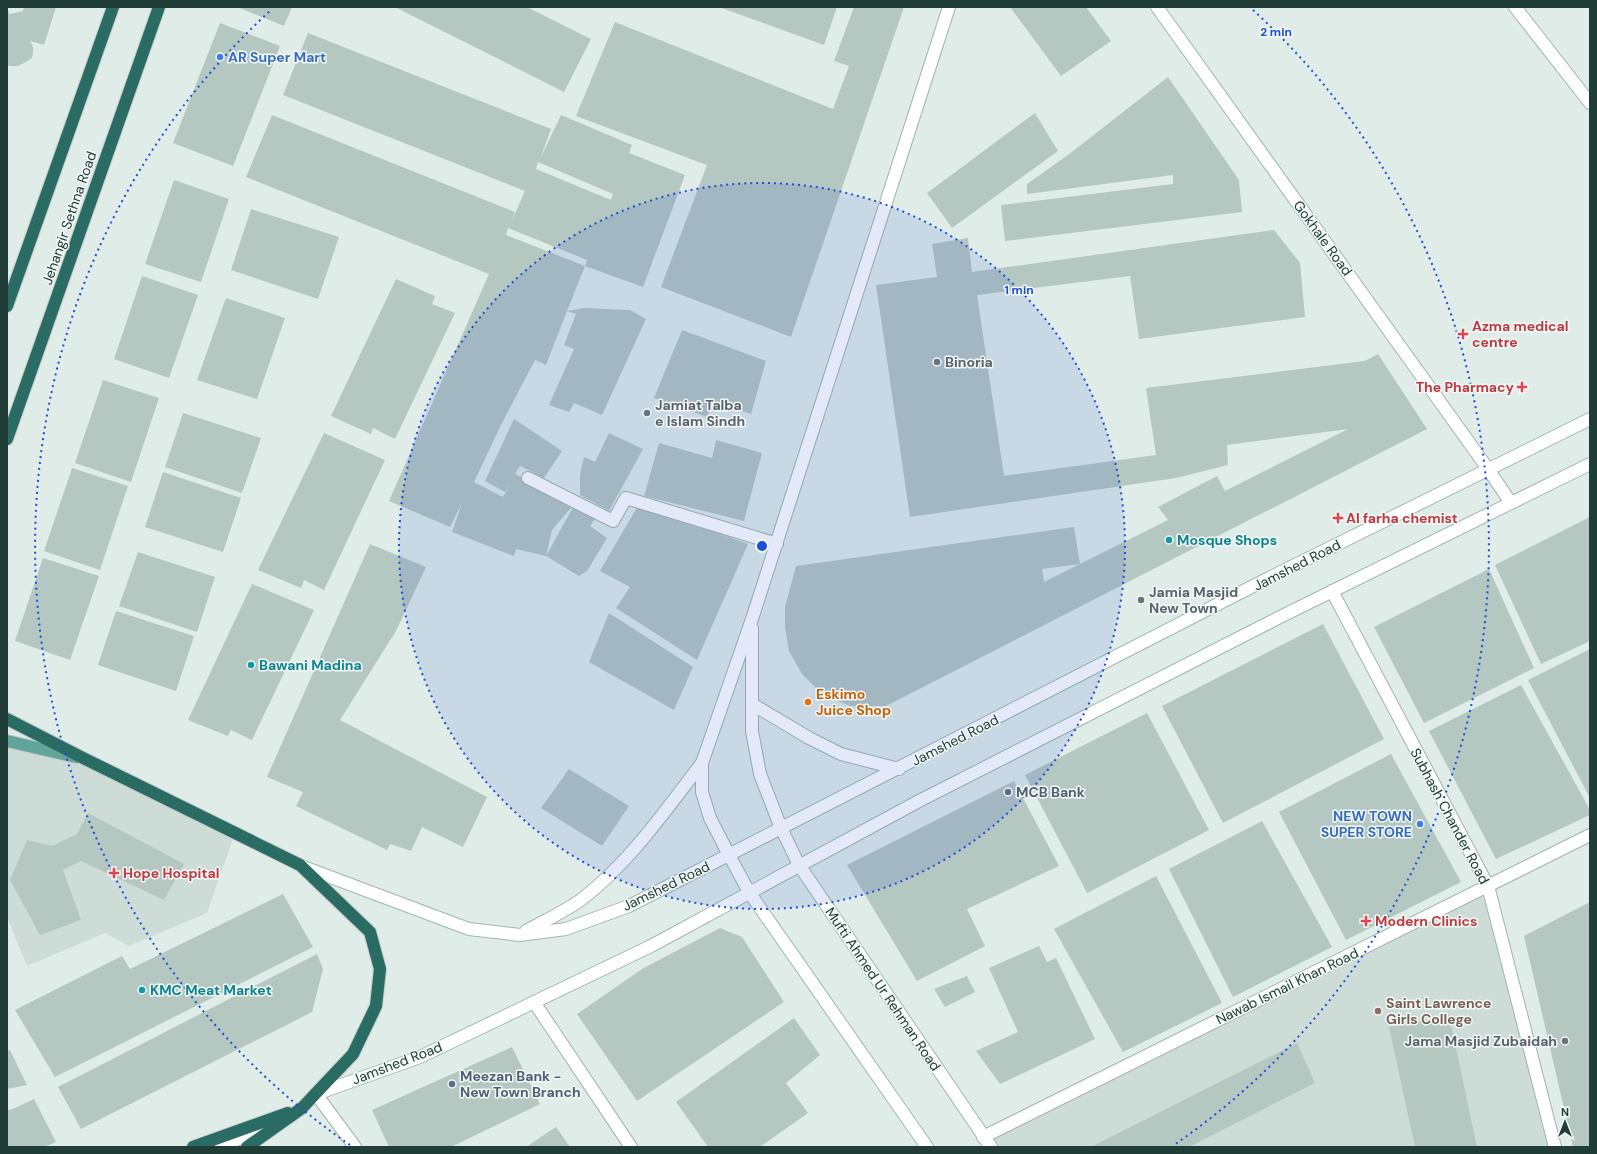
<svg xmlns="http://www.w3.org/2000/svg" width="1597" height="1154" viewBox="0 0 1597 1154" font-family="'DM Sans',sans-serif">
<rect width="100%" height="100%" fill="#e0ece8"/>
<g fill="#cedcd7">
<path d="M 7,741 L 82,759 L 235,833 L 207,913 L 129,946 L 105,933 L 27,966 L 7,917 Z"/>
<path d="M 1488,886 L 1555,1147 L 991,1147 L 983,1137 Z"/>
</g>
<g fill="#b5c7c1" fill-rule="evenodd">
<path d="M 24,7 L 56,7 L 44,45 L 30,41 L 33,47 L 33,54 L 31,59 L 18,66 L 9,66 L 7,64 L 7,10 L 10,14 L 23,11 Z"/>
<path d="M 237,7 L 292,7 L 284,26 Z"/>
<path d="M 395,7 L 527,7 L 591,39 L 564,92 Z"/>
<path d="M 719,7 L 837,7 L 824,45 Z"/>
<path d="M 854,7 L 904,7 L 791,337 L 661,287 L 707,165 L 576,116 L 615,22 L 833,109 L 849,66 L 834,61 Z"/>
<path d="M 1010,7 L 1086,7 L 1111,41 L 1061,76 Z"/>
<path d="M 220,23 L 280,46 L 233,166 L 173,143 Z"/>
<path d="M 308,33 L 551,129 L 540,159 L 561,115 L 632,145 L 629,153 L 685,175 L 643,287 L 585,266 L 587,260 L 508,228 L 506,235 L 585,266 L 567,311 L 584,308 L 630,310 L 646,319 L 602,415 L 574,403 L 569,412 L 549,405 L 574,349 L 564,345 L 576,314 L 567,311 L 546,365 L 535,360 L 501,425 L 474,482 L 503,497 L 510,485 L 505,492 L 485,481 L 514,419 L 562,451 L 544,478 L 520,466 L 515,474 L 576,502 L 552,530 L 546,556 L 516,549 L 514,556 L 452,532 L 462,503 L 450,527 L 389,501 L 489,274 L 246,177 L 272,115 L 515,212 L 511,223 L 525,191 L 283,95 ZM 538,162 L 613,194 L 611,200 L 536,169 Z"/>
<path d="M 1168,77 L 1239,180 L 1242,212 L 1005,241 L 1001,205 L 1173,184 L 1173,175 L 1027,194 L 1027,184 L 1068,155 Z"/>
<path d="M 1035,113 L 1058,151 L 952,228 L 927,193 Z"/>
<path d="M 174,180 L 229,199 L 201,282 L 145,264 Z"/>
<path d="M 251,209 L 339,237 L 318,299 L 231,270 Z"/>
<path d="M 1274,230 L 1300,263 L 1305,317 L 1139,339 L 1130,276 L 977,295 L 1004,476 L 1156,455 L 1146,388 L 1365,361 L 1378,354 L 1427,429 L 886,706 L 850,706 L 822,694 L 802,674 L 789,651 L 785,627 L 785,607 L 796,566 L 1074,527 L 1080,564 L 1168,520 L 1158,507 L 1217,476 L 1225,491 L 1348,429 L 1227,445 L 1228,465 L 1176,478 L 910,517 L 876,285 L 937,277 L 932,244 L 968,238 L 972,272 ZM 1080,564 L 1044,582 L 1042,569 Z"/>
<path d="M 142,276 L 198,295 L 169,378 L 114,359 Z"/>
<path d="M 396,279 L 435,296 L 432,304 L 455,313 L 395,439 L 373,428 L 371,434 L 331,416 Z"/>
<path d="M 226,298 L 285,318 L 257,399 L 197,380 Z"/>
<path d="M 682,330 L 766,361 L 751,414 L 712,401 L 707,417 L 654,398 Z"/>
<path d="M 103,380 L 159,398 L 131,482 L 75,463 Z"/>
<path d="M 183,413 L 261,438 L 242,493 L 165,467 Z"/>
<path d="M 324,433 L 385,460 L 324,590 L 304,580 L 301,588 L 258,570 Z"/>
<path d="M 609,433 L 643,449 L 609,511 L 580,495 L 580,474 L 584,457 L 595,462 Z"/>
<path d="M 716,440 L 762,453 L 744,521 L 644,496 L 659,443 L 712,458 Z"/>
<path d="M 72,468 L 128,486 L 100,570 L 44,551 Z"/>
<path d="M 163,472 L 241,498 L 223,552 L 145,527 Z"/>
<path d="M 576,502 L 598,514 L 590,526 L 607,538 L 587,571 L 579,576 L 546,556 Z"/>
<path d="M 639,504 L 748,544 L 697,660 L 616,608 L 630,587 L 600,571 Z"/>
<path d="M 1590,517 L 1590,641 L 1541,664 L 1495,565 Z"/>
<path d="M 370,544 L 426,567 L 396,631 L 340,720 L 487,797 L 463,847 L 422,827 L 411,851 L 390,844 L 387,850 L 296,806 L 303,792 L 267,777 Z"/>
<path d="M 138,552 L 215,577 L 197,632 L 119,606 Z"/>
<path d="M 43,558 L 99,576 L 70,660 L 15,641 Z"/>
<path d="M 1489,569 L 1534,668 L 1424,723 L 1374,627 Z"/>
<path d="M 252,584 L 314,610 L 252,740 L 231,730 L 228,736 L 188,720 Z"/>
<path d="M 116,611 L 194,636 L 176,691 L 98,665 Z"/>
<path d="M 609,613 L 693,667 L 674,710 L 589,662 Z"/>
<path d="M 1323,624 L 1384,739 L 1223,823 L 1162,706 Z"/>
<path d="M 1590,649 L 1590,798 L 1528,680 Z"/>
<path d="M 1521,685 L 1590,810 L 1590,815 L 1496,859 L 1429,731 Z"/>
<path d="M 1147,713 L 1209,830 L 1087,893 L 1025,775 Z"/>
<path d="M 1391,754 L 1461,882 L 1346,940 L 1279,812 Z"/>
<path d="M 569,769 L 629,806 L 602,846 L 541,808 Z"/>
<path d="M 1014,781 L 1059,866 L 967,909 L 985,946 L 917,981 L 847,865 Z"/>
<path d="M 88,813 L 184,864 L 164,900 L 81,861 L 63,870 L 81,920 L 40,935 L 10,880 L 27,840 L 52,846 L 77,834 Z"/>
<path d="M 1262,821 L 1332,947 L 1233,997 L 1169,869 Z"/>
<path d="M 1156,876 L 1222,1003 L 1123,1052 L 1054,929 Z"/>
<path d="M 283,894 L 313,947 L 55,1077 L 15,1010 L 122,956 L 130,969 Z"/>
<path d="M 1590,902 L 1590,1147 L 1573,1147 L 1524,936 Z"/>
<path d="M 720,928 L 742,937 L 784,1002 L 637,1101 L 577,1014 L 642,969 Z"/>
<path d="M 1039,946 L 1047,962 L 1056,958 L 1095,1039 L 1000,1084 L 976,1051 L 1018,1032 L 989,968 Z"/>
<path d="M 317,954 L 323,969 L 312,1012 L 81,1129 L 58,1087 Z"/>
<path d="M 967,976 L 975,992 L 945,1007 L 934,989 Z"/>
<path d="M 1449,1015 L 1477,1147 L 1415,1147 L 1389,1027 Z"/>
<path d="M 794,1018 L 820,1055 L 786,1083 L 808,1113 L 760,1147 L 708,1147 L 676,1102 Z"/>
<path d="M 1297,1043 L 1315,1083 L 1189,1147 L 1091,1147 Z"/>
<path d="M 512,1047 L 540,1104 L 451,1147 L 389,1147 L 372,1110 Z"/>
<path d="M 10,1050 L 27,1085 L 7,1089 L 7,1051 Z"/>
<path d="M 34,1099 L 56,1142 L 44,1147 L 7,1147 L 7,1110 L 13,1109 Z"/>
<path d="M 556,1127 L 570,1147 L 526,1147 Z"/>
</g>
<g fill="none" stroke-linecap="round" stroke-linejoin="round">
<g stroke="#a3b4b0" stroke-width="14">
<path id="lane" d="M 528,478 L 613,521 L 626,498 L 777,544"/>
</g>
<g stroke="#a3b4b0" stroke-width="14">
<g id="street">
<path d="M 1157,7 L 1488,469 L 1511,503"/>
<path d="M 1515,7 L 1590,103"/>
<path d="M 1332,591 L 1488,886 L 1555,1147"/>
<path d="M 752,628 L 752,731 L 760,774 L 781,828"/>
<path d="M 729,855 L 710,818 L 702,792 L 702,763 L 752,619 L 949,7"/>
<path d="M 534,1002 L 631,1147"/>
<path d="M 316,1094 L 355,1147"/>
<path d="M 983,1137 L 1590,835"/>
</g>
</g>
<g stroke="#9eb8b1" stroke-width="14">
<g id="secondary">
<path d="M 752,704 L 809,738 L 841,754 L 899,769"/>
<path d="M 781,828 L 799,865 L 991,1147"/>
<path d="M 729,855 L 749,892 L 927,1147"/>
<path d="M 301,866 L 469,929 L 520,935 L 566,929 L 629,906 L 1263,581 L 1590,419"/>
<path d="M 526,931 C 544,921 566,911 582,899 C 630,862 665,811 702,763"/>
<path d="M 316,1094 L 420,1057 L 651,946 L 919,801 L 1284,615 L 1590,464"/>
<path d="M 221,1147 L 265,1126"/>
</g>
</g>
<g stroke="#c1c9c7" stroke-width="14">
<path id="primary" d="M 7,741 L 76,757"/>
</g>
<g stroke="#c1c9c7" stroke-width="14">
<g id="highway">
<path d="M 7,306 L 113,7"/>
<path d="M 7,439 L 159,7"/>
<path d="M 7,719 L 83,758 L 300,865 L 370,932 L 380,969 L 376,1006 L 353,1054 L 302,1108 L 247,1147"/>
<path d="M 193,1147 L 288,1113"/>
</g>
</g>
<use href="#lane" stroke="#fff" stroke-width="12"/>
<use href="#street" stroke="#fff" stroke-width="12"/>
<use href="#secondary" stroke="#fff" stroke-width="12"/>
<use href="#primary" stroke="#62a499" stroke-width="12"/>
<use href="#highway" stroke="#2a6b63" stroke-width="12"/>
</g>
<circle cx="762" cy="546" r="363" fill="#1d4ed8" fill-opacity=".12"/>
<g fill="none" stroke="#1d4ed8" stroke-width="2" stroke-dasharray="2 4">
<circle cx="762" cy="546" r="363"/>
<path d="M350 1145A727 727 0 0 1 271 10M1253 10A727 727 0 0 1 1174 1145"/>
</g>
<g fill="#3f7fe0" stroke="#f1f8f5" stroke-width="1.5">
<circle cx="220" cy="57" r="4"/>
<circle cx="1420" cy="824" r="4"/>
</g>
<g fill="#e0444e" stroke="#f1f8f5" stroke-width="1.5">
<path d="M1461 328h4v4h4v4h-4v4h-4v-4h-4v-4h4z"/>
<path d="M1520 381h4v4h4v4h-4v4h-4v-4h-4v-4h4z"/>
<path d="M1336 512h4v4h4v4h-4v4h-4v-4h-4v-4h4z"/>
<path d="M112 867h4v4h4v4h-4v4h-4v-4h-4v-4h4z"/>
<path d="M1364 915h4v4h4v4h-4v4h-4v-4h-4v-4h4z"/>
</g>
<g fill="#6b7280" stroke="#f1f8f5" stroke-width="1.5">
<circle cx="937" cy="362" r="4"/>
<circle cx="647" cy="413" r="4"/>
<circle cx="1141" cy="600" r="4"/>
<circle cx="1565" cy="1041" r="4"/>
</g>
<g fill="#0f9aa8" stroke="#f1f8f5" stroke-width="1.5">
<circle cx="1169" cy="540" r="4"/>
<circle cx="251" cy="665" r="4"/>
<circle cx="142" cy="990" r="4"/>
</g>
<circle fill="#e8710a" stroke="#f1f8f5" stroke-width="1.5" cx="808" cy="702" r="4"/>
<g fill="#5c6f8a" stroke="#f1f8f5" stroke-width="1.5">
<circle cx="1008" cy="792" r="4"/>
<circle cx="452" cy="1084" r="4"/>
</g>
<circle fill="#8d6e63" stroke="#f1f8f5" stroke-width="1.5" cx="1378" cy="1011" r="4"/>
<g text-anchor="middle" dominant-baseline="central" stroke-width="3" stroke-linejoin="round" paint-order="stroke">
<g font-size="14" font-weight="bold" fill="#366cbe" stroke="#f1f8f5" text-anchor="start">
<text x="228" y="57">AR Super Mart</text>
<text x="1412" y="816" text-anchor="end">NEW TOWN<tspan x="1412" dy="16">SUPER STORE</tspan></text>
</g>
<g font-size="14" fill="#203d38" stroke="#f1f8f5">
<text transform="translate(69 218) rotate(-71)">Jehangir Sethna Road</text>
<text transform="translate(1323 238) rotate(54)">Gokhale Road</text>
<text transform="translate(1297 565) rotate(-27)">Jamshed Road</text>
<text transform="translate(955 740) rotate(-27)">Jamshed Road</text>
<text transform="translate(1450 816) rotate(62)">Subhash Chander Road</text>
<text transform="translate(666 886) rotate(-26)">Jamshed Road</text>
<text transform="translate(1287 986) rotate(-26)">Nawab Ismail Khan Road</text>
<text transform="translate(883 989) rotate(56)">Mufti Ahmed Ur Rehman Road</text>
<text transform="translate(397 1063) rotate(-21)">Jamshed Road</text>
</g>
<g font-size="14" font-weight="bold" fill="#be3a42" stroke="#f1f8f5" text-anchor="start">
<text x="1472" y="326">Azma medical<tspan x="1472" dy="16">centre</tspan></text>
<text x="1514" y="387" text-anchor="end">The Pharmacy</text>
<text x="1346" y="518">Al farha chemist</text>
<text x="123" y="873">Hope Hospital</text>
<text x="1375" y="921">Modern Clinics</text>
</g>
<g font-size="14" font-weight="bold" fill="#5b616d" stroke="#f1f8f5" text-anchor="start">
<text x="945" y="362">Binoria</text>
<text x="655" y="405">Jamiat Talba<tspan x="655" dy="16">e Islam Sindh</tspan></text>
<text x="1149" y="592">Jamia Masjid<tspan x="1149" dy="16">New Town</tspan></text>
<text x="1557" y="1041" text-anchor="end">Jama Masjid Zubaidah</text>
</g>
<g font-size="14" font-weight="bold" fill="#0d838f" stroke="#f1f8f5" text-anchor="start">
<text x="1177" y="540">Mosque Shops</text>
<text x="259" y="665">Bawani Madina</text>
<text x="150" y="990">KMC Meat Market</text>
</g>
<g font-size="14" font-weight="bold" fill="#c56008" stroke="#f1f8f5" text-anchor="start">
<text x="816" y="694">Eskimo<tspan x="816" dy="16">Juice Shop</tspan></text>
</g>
<g font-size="14" font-weight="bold" fill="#4e5e75" stroke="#f1f8f5" text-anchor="start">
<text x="1016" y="792">MCB Bank</text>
<text x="460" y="1076">Meezan Bank -<tspan x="460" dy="16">New Town Branch</tspan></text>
</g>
<g font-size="14" font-weight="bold" fill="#785e54" stroke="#f1f8f5" text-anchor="start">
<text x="1386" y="1003">Saint Lawrence<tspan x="1386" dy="16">Girls College</tspan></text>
</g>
</g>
<circle cx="762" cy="546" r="6" fill="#1d4ed8" stroke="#f1f8f5" stroke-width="2"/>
<g font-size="12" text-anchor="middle" font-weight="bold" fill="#1d4ed8" stroke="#f1f8f5" stroke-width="3" stroke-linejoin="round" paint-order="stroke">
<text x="1276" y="36">2 min</text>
<text x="1019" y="294">1 min</text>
</g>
<rect width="1597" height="1154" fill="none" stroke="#203d38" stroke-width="16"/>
<g transform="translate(1565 1122)" stroke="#f1f8f5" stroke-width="3" paint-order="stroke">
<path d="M0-3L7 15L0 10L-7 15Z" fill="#203d38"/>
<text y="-6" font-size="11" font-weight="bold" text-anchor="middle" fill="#203d38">N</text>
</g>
</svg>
